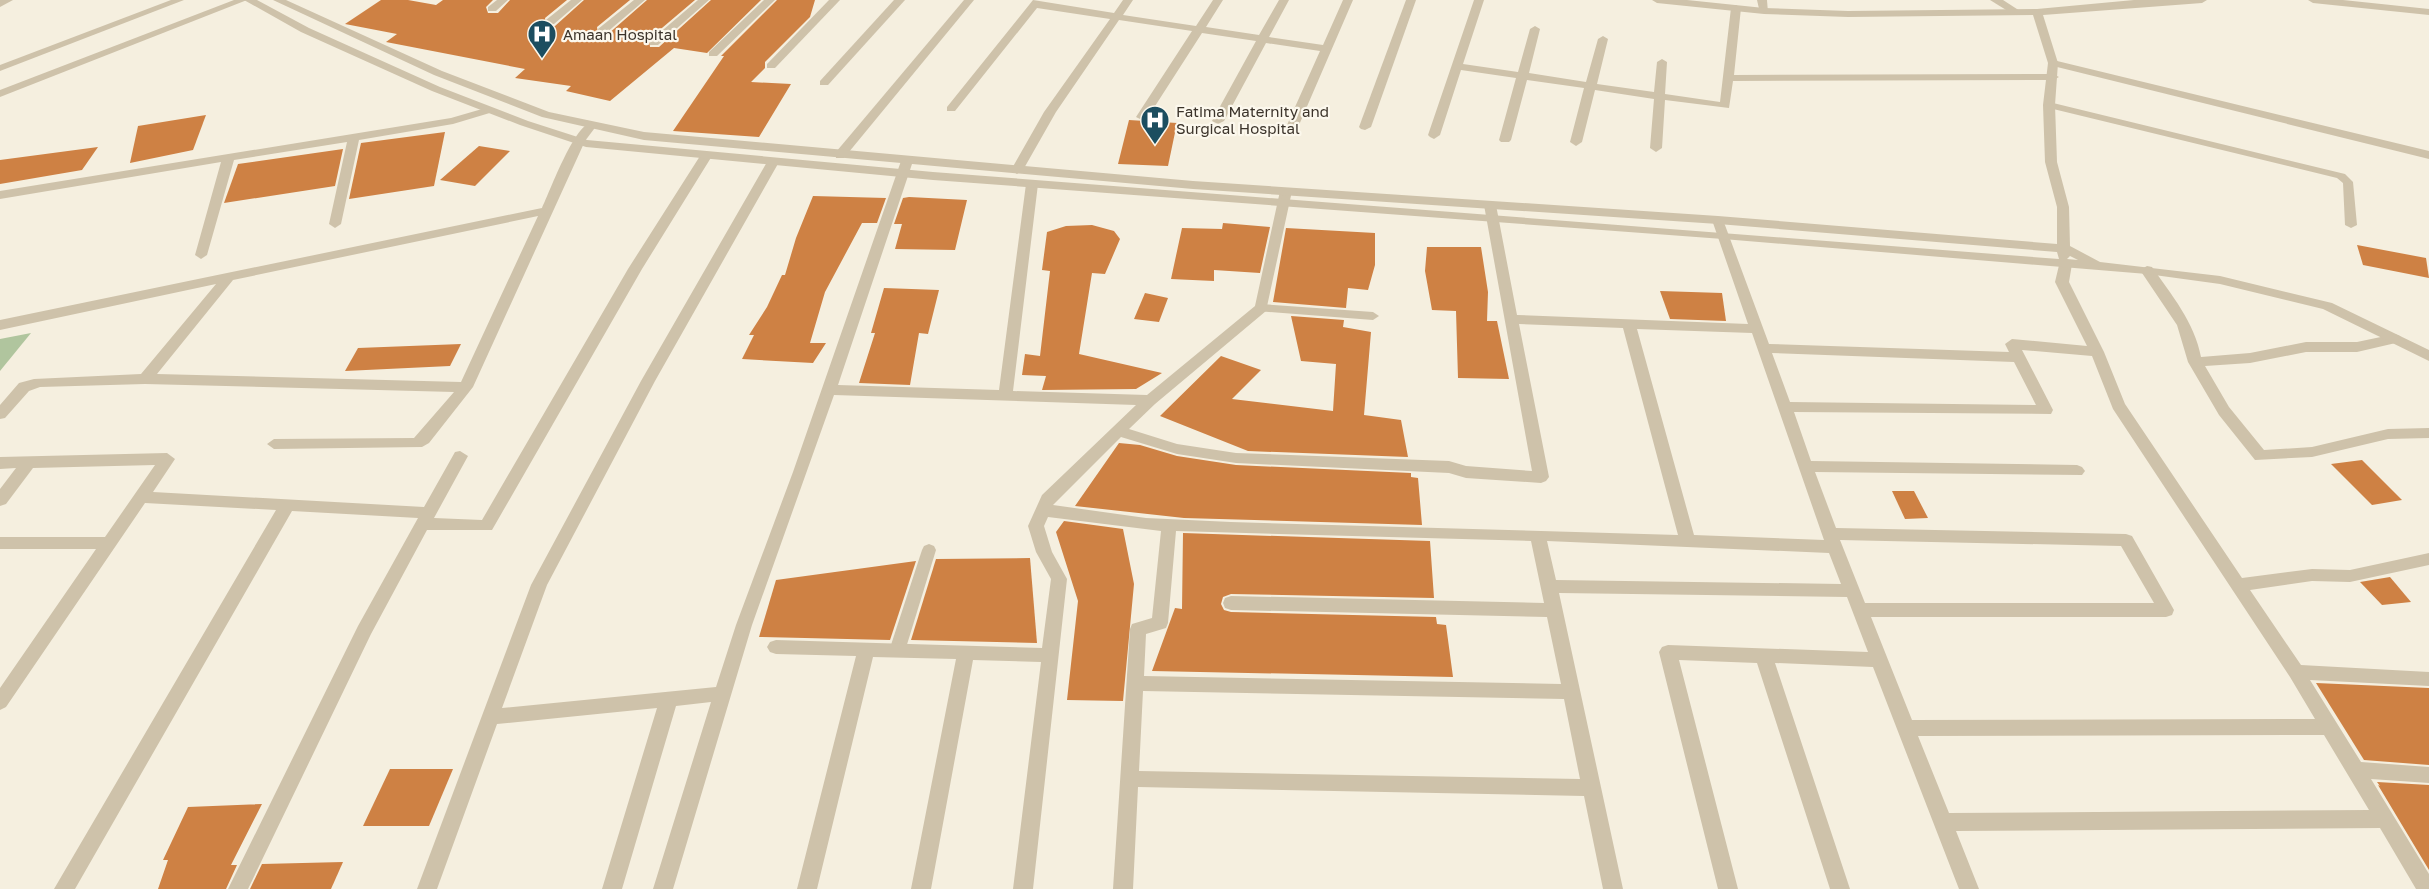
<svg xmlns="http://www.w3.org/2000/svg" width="2429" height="889" viewBox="0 0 2429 889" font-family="'Golos Text',sans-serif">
<rect width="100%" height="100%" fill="#f5efdf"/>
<path fill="#b0c59e" d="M 31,333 L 0,371 L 0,339 Z"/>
<g fill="#ce8144">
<path d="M 381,0 L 408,0 L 436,5 L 443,0 L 493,0 L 486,7 L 488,13 L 498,13 L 510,0 L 567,0 L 545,18 L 546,26 L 555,26 L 584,0 L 630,0 L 597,27 L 598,35 L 607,35 L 647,0 L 695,0 L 649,39 L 650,47 L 659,47 L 711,0 L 761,0 L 707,53 L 674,48 L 610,101 L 566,91 L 571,86 L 515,78 L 525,69 L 386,42 L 397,34 L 345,24 Z"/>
<path d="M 777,0 L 815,0 L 810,17 L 765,62 L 765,68 L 751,82 L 791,84 L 759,137 L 673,131 L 724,56 L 721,56 Z"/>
<path d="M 206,115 L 193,150 L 130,163 L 138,126 Z"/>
<path d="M 1129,120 L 1177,123 L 1168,166 L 1118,164 Z"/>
<path d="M 445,132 L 434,186 L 349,199 L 361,143 Z"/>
<path d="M 479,146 L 510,151 L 475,186 L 440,180 Z"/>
<path d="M 98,147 L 82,170 L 0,184 L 0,160 Z"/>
<path d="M 343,149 L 335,186 L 224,203 L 238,164 Z"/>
<path d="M 813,196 L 886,198 L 877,223 L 862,223 L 825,292 L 810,343 L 826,343 L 813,363 L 742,359 L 754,335 L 749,335 L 767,307 L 782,275 L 785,275 L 796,238 Z"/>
<path d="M 909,197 L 967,200 L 955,250 L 895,249 L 902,224 L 894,224 L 903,198 Z"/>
<path d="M 1223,223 L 1270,227 L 1260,273 L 1214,270 L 1214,281 L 1171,279 L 1182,228 L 1222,229 Z"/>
<path d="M 1092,225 L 1114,231 L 1120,239 L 1105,274 L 1092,273 L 1079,354 L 1162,373 L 1136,389 L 1042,390 L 1046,376 L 1022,375 L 1025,354 L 1040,356 L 1050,271 L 1042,270 L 1047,232 L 1066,226 Z"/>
<path d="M 1286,228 L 1375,233 L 1375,265 L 1368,290 L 1348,288 L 1346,308 L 1273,302 Z"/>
<path d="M 2357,245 L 2426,258 L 2429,278 L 2363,265 Z"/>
<path d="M 1427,247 L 1481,247 L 1488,292 L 1487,321 L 1497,321 L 1509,379 L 1458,378 L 1456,311 L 1432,310 L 1425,271 Z"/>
<path d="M 884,288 L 939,290 L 928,334 L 919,333 L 910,385 L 859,383 L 875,333 L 871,333 Z"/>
<path d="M 1660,291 L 1722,293 L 1726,321 L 1670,319 Z"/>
<path d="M 1145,293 L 1168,298 L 1159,322 L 1134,319 Z"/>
<path d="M 1291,316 L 1344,320 L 1343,327 L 1371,332 L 1364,415 L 1401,420 L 1408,457 L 1248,451 L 1160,416 L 1221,356 L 1261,370 L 1232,399 L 1333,411 L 1336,364 L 1301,361 Z"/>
<path d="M 461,344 L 450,366 L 345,371 L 358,348 Z"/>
<path d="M 1119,443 L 1140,445 L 1177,456 L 1236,465 L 1411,473 L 1411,477 L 1418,478 L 1422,525 L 1184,518 L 1075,506 Z"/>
<path d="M 2362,460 L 2402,500 L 2372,505 L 2331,464 Z"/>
<path d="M 1892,491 L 1914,491 L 1928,518 L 1905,519 Z"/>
<path d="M 1064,521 L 1123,529 L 1134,584 L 1123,701 L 1067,700 L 1078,601 L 1056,532 Z"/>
<path d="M 1183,533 L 1430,541 L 1434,598 L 1231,594 L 1223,597 L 1221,604 L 1224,610 L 1231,612 L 1436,617 L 1437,624 L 1446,625 L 1453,677 L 1152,671 L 1175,608 L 1182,609 Z"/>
<path d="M 1030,558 L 1037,643 L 911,640 L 936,559 Z"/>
<path d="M 916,561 L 890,640 L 759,637 L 776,580 Z"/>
<path d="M 2390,577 L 2411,602 L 2382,605 L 2360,582 Z"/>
<path d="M 2316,683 L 2429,688 L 2429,765 L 2364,760 Z"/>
<path d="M 390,769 L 453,769 L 429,826 L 363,826 Z"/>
<path d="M 2377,782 L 2429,785 L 2429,870 L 2378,785 L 2380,786 Z"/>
<path d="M 262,804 L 231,865 L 237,865 L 226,889 L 158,889 L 168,860 L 163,860 L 188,807 Z"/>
<path d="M 343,862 L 331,889 L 250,889 L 262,864 Z"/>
</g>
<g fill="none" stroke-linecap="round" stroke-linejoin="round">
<g fill="#cec2aa" fill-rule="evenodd">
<path d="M 0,0 L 13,0 L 0,7 Z"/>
<path d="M 171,0 L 184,0 L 0,71 L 0,65 Z"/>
<path d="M 234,0 L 247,0 L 0,97 L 0,90 Z"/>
<path d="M 2049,102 L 2345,174 L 2353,182 L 2357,225 L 2351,228 L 2345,225 L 2343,183 L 2337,178 L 2045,107 L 2044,105 Z"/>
<path d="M 1261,304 L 1373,312 L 1379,316 L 1373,320 L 1257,311 L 1255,308 Z"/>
<path d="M 929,544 L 934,546 L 936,550 L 905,651 L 902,656 L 897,657 L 892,656 L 889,651 L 922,550 L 924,546 Z"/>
</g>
<g fill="#cec2aa" fill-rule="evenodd">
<path d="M 497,0 L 508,0 L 496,11 L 488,11 L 488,7 Z"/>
<path d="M 571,0 L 582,0 L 554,24 L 546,24 L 546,20 Z"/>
<path d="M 634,0 L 645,0 L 606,33 L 598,33 L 598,29 Z"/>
<path d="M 698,0 L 709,0 L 658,45 L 650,45 L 650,41 Z"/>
<path d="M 764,0 L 775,0 L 717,56 L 709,56 L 709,52 Z"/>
<path d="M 829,0 L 840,0 L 775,68 L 767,68 L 767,64 Z"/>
<path d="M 894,0 L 905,0 L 828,85 L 820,85 L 820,81 Z"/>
<path d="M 964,0 L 974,0 L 844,158 L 836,158 L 836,152 Z"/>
<path d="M 1033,0 L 1114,13 L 1123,0 L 1133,0 L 1123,15 L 1196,26 L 1213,0 L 1223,0 L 1206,27 L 1259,35 L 1279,0 L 1289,0 L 1269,37 L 1323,45 L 1343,0 L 1353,0 L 1299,125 L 1293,128 L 1287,125 L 1320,51 L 1266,43 L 1224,121 L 1218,124 L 1212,121 L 1256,41 L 1202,33 L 1148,117 L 1142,120 L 1136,117 L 1192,31 L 1119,20 L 1056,112 L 1023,170 L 1017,174 L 1011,170 L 1044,112 L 1110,19 L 1037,8 L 955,111 L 947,111 L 947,107 Z"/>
<path d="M 1406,0 L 1416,0 L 1371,127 L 1365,130 L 1361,129 L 1359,127 Z"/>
<path d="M 1474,0 L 1484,0 L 1463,64 L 1518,72 L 1530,29 L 1535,26 L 1540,29 L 1529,73 L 1586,82 L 1598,39 L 1603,36 L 1608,39 L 1597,84 L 1654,92 L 1657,62 L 1662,59 L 1667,62 L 1665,94 L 1720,102 L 1731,8 L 1736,5 L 1741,8 L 1734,75 L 2053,74 L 2059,77 L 2053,80 L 1733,81 L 1729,108 L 1665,100 L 1662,148 L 1656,152 L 1650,148 L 1654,99 L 1595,90 L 1582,142 L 1576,146 L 1570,142 L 1584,88 L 1527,80 L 1511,140 L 1509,142 L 1501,142 L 1499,140 L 1516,78 L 1461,70 L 1440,135 L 1434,139 L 1430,137 L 1428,135 Z"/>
<path d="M 1757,0 L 1767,0 L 1768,13 L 1760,13 Z"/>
<path d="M 1990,0 L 2003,0 L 2020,11 L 2011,13 Z"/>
<path d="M 2053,60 L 2429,151 L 2429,159 L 2049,65 L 2049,61 Z"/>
<path d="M 489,107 L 495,110 L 493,112 L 453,124 L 359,140 L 341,224 L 335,228 L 329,224 L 347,142 L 234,160 L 207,255 L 201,259 L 195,255 L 221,162 L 0,199 L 0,191 L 451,118 Z"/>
<path d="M 591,122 L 597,125 L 585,141 L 473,387 L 429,443 L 422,447 L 274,449 L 267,444 L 274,439 L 414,438 L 454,392 L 145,384 L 40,387 L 29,391 L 5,418 L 0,419 L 0,405 L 19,383 L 34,379 L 141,374 L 216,284 L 0,330 L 0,320 L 542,208 C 551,189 573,128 591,122 ZM 538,216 L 461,382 L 157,374 L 233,280 Z"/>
<path d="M 706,152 L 712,156 L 642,269 L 492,530 L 427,530 L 371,634 L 248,889 L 228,889 L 358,626 L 418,518 L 292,511 L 75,889 L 54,889 L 276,510 L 145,503 L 6,707 L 0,710 L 0,688 L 96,549 L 0,549 L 0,537 L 105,537 L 155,465 L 33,468 L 6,504 L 0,506 L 0,489 L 16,468 L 0,469 L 0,457 L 167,453 L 175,459 L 153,492 L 424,507 L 455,452 L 460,451 L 468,456 L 434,518 L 482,520 L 628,269 L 700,156 Z"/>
<path d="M 907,157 L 913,161 L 838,385 L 999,390 L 1026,184 L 1032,180 L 1038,184 L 1013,391 L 1147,395 L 1255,306 L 1280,191 L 1282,188 L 1290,188 L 1292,191 L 1266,311 L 1155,404 L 1129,429 L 1177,444 L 1236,453 L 1449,461 L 1466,466 L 1532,471 L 1484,205 L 1490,201 L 1496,205 L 1517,315 L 1748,324 L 1712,220 L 1714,217 L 1722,217 L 1769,344 L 2009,352 L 2005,344 L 2012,339 L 2087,346 L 2055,282 L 2060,261 L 2070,261 L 2072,264 L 2069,282 L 2104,352 L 2125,404 L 2242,578 L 2312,569 L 2350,570 L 2429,553 L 2429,565 L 2350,582 L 2312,581 L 2250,590 L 2301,665 L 2429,672 L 2429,686 L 2310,680 L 2361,762 L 2429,767 L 2429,783 L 2371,779 L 2429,874 L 2429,889 L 2416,889 L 2380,828 L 1956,831 L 1979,889 L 1959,889 L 1873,667 L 1775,663 L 1850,889 L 1830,889 L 1757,663 L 1679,660 L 1738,889 L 1718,889 L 1659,652 L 1662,647 L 1668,645 L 1868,652 L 1847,597 L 1559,593 L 1623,889 L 1603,889 L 1584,796 L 1138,787 L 1133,889 L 1113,889 L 1130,629 L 1132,624 L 1152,618 L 1161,531 L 1048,517 L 1044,526 L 1052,552 L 1067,579 L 1033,889 L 1013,889 L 1041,662 L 973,660 L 931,889 L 911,889 L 956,659 L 873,657 L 817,889 L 797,889 L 856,656 L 776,654 L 770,652 L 767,647 L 770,642 L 776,640 L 1042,648 L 1051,579 L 1036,552 L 1028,526 L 1042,495 L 1136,405 L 834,395 L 752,625 L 673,889 L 653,889 L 711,702 L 676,706 L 622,889 L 602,889 L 657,708 L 497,724 L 437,889 L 417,889 L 531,585 L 641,381 L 767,162 L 773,158 L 779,162 L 655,381 L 547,585 L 502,708 L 716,687 L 736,625 L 793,472 L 901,161 ZM 1519,324 L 1623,328 L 1678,535 L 1231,522 L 1146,518 L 1053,505 L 1121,437 L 1177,454 L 1236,463 L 1449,473 L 1466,478 L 1541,483 L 1546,481 L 1549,477 ZM 1637,329 L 1752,333 L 1824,540 L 1694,535 ZM 2022,350 L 2092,356 L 2113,409 L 2290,677 L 2315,719 L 1912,720 L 1871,617 L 2166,617 L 2172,615 L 2174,610 L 2132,536 L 2126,534 L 1836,528 L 1815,472 L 2082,475 L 2085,471 L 2082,467 L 2077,465 L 1811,461 L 1794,412 L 2051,414 L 2053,410 ZM 1772,353 L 2014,362 L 2036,405 L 1790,402 ZM 1176,531 L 1531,541 L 1544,603 L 1231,596 L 1225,598 L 1223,603 L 1225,608 L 1231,610 L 1547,617 L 1561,684 L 1144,676 L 1146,634 L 1166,628 L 1168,623 ZM 1840,540 L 2121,546 L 2154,603 L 1865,603 ZM 1547,541 L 1829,553 L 1841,584 L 1556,580 ZM 1143,691 L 1564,699 L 1580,779 L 1139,771 ZM 2324,735 L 2369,810 L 1949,813 L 1918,736 Z"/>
<path d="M 2147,266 L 2152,267 C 2171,294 2195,323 2201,357 L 2250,353 L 2306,342 L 2357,342 L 2395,334 L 2400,336 L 2402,339 L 2400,342 L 2357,352 L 2306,352 L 2250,363 L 2205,366 L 2229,407 L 2264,450 L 2312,447 L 2388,429 L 2429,428 L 2429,438 L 2388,439 L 2312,457 L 2255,460 L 2219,415 L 2188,362 L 2177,325 L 2140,270 Z"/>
</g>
<g fill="#cec2aa" fill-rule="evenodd">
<path d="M 244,0 L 257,0 L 309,28 L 440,87 L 528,121 L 587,140 L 933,172 L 2059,259 L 2057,252 L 1718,224 L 1193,189 L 644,140 L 542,117 L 434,75 L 273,0 L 286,0 L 442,71 L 549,112 L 644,132 L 1193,181 L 1718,216 L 2057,244 L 2057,207 L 2045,162 L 2043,105 L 2048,63 L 2033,15 L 1848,17 L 1764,14 L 1657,3 L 1652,0 L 1687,0 L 1764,8 L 1848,11 L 2037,9 L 2134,0 L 2207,0 L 2202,3 L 2043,15 L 2058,63 L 2055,105 L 2057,162 L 2069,207 L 2070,246 L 2100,262 L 2220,276 L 2332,303 L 2429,350 L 2429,361 L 2323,309 L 2220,284 L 2147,274 L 1723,239 L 933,180 L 586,147 L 520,125 L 432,91 L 301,32 ZM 2070,256 L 2078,260 L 2067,259 Z"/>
<path d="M 2308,0 L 2343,0 L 2429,9 L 2429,15 L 2313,3 Z"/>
</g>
</g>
<defs>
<g id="hospital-pin" transform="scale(1.5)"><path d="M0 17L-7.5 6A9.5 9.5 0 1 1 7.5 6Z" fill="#1c4e60" stroke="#fcf8ed"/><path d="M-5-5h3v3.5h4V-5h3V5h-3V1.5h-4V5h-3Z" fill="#fff"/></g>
</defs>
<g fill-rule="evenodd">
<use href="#hospital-pin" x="542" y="34"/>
<use href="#hospital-pin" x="1155" y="120"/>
</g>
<g text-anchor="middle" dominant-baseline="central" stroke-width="4.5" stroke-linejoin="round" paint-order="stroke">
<g font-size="15" fill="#3b332a" stroke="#fcf8ed" text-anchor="start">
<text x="563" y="34">Amaan Hospital</text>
<text x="1176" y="111">Fatima Maternity and<tspan x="1176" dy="17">Surgical Hospital</tspan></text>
</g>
</g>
</svg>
